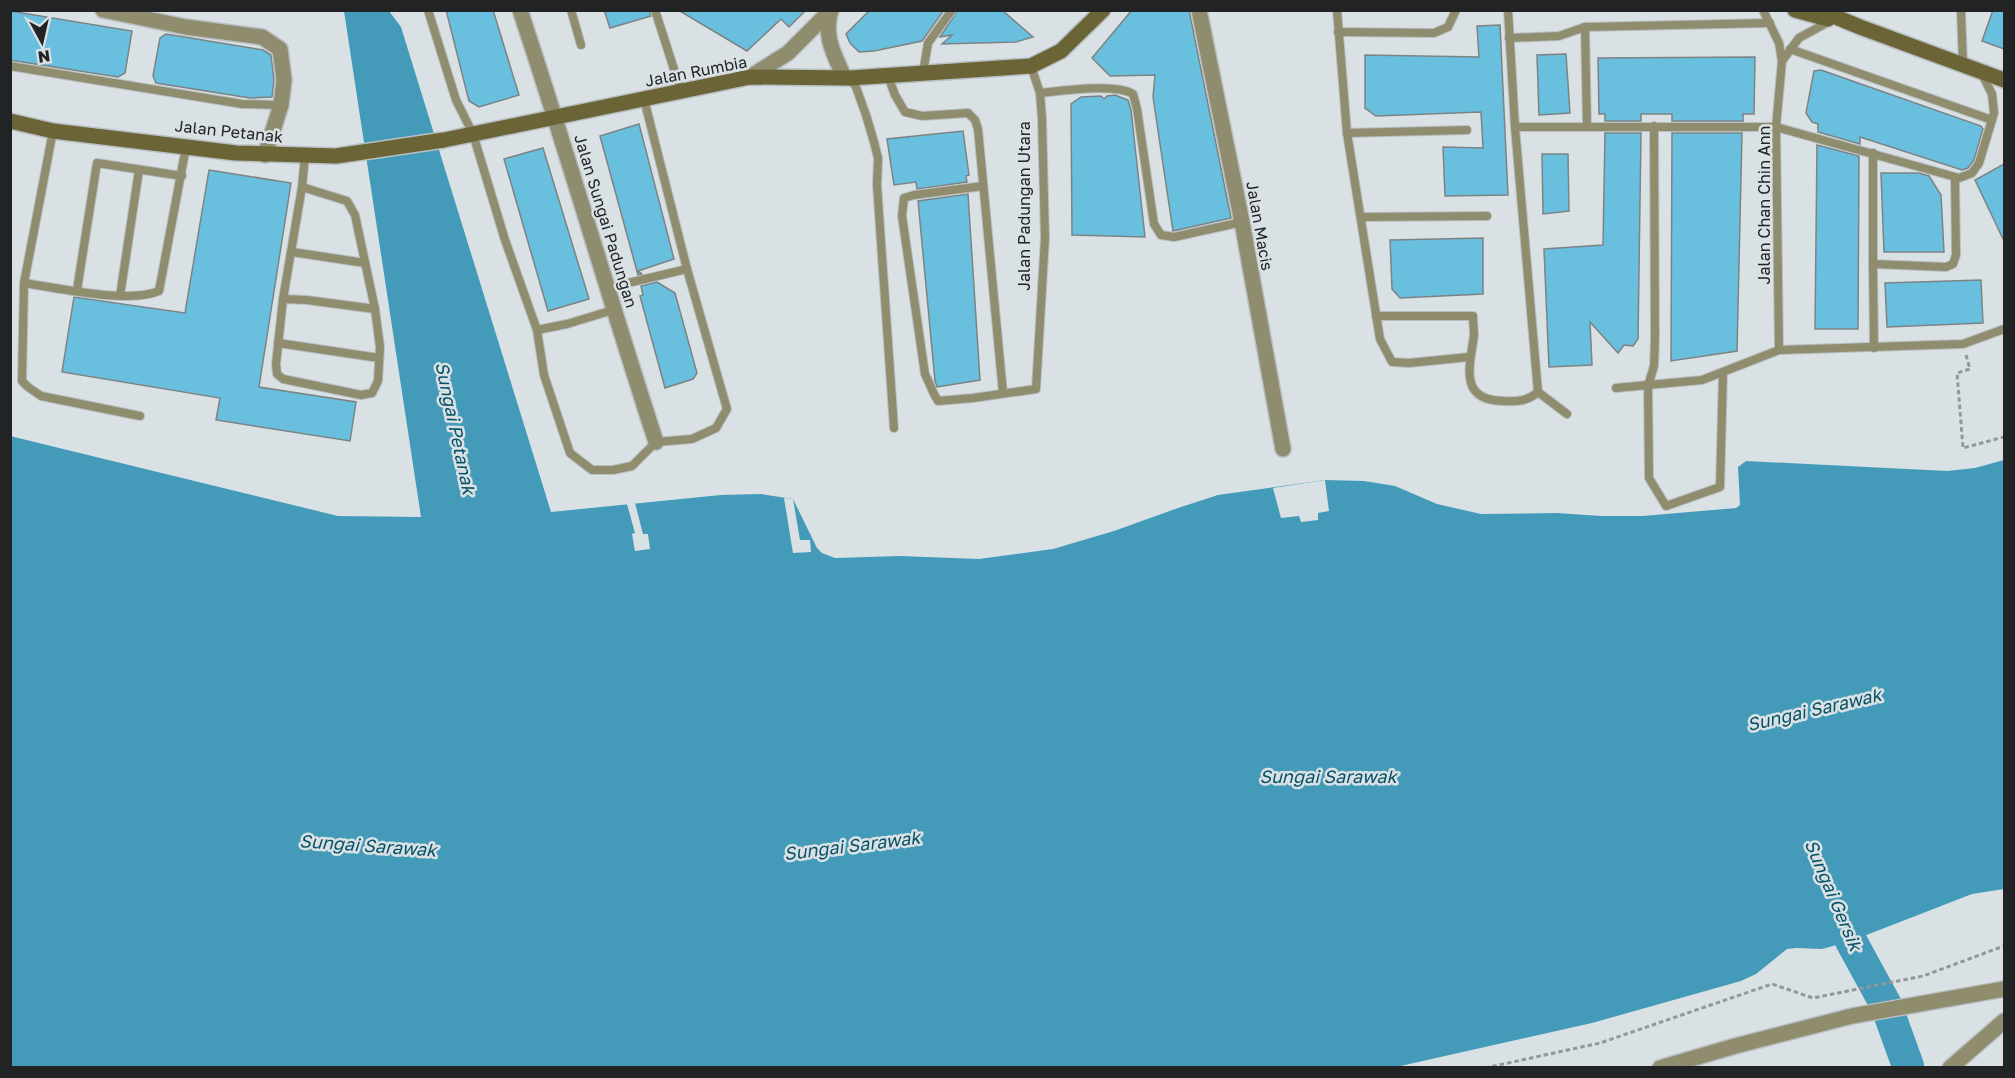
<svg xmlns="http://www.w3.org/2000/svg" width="2015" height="1078" viewBox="0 0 2015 1078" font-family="'Golos Text',sans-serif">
<rect width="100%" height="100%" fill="#d9e1e4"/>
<path fill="#449bb9" d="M 344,11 L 389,11 L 401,27 L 551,512 L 721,495 L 761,494 L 793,499 L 817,548 L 822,553 L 835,558 L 900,556 L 979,559 L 1053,549 L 1114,531 L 1178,508 L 1218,495 L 1325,480 L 1364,481 L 1395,486 L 1437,504 L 1481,514 L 1557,513 L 1601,516 L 1643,516 L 1736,508 L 1740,505 L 1738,467 L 1746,461 L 1947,471 L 1975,468 L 2004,460 L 2004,889 L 1972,894 L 1851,941 L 1822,949 L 1796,948 L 1787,949 L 1756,974 L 1741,981 L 1592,1023 L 1396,1067 L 11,1067 L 10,436 L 338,516 L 421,517 Z"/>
<g fill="#d9e1e4">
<path d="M 1325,480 L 1329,511 L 1318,513 L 1318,520 L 1301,522 L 1299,516 L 1281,518 L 1273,488 Z"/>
<path d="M 784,498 L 793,499 L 800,540 L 810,540 L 811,552 L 793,553 Z"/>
<path d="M 635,503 L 643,534 L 648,534 L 650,549 L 635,551 L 632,534 L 635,533 L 627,504 Z"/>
</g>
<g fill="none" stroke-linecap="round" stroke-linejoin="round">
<path stroke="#449bb9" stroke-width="32" d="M 1836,902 L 1851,941 L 1886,1005 L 1908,1066"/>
</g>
<g fill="#69bfde" stroke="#7c8385" stroke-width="1.5">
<path d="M 446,10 L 493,10 L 519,95 L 479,107 L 469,101 Z"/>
<path d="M 604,10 L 649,10 L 651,16 L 610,28 Z"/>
<path d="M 678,10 L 806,10 L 789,27 L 781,19 L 747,51 Z"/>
<path d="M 870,10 L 944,10 L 922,41 L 874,51 L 859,52 L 850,43 L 846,34 Z"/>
<path d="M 958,10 L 1002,10 L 1033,37 L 1016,42 L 942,44 L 952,35 L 940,37 Z"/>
<path d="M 1132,10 L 1189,10 L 1231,218 L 1173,231 L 1153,97 L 1155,75 L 1110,76 L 1092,58 Z"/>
<path d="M 1993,10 L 2004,10 L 2004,49 L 1982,41 Z"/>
<path d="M 10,11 L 132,31 L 125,73 L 118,77 L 10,60 Z"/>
<path d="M 1500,25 L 1508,195 L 1445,196 L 1443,147 L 1483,148 L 1481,112 L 1376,116 L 1365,108 L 1365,55 L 1479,57 L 1477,26 Z"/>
<path d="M 166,34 L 263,50 L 271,55 L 274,80 L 272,97 L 250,98 L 156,83 L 153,76 L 160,38 Z"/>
<path d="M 1566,54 L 1570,113 L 1539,115 L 1537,55 Z"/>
<path d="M 1755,57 L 1754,114 L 1743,114 L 1743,121 L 1672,121 L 1672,114 L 1641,114 L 1641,121 L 1605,121 L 1605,114 L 1599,114 L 1598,58 Z"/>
<path d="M 1821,70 L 1981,126 L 1983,129 L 1974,160 L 1968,168 L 1962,170 L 1860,137 L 1860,144 L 1818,132 L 1818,124 L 1812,122 L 1806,113 L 1814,71 Z"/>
<path d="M 1115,95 L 1128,100 L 1131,110 L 1145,237 L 1072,235 L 1071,104 L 1081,97 L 1101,96 L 1104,99 L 1107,96 Z"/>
<path d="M 639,124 L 674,259 L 638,271 L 642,274 L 638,275 L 600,136 Z"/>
<path d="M 963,131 L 969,175 L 966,176 L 967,182 L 917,189 L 916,182 L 894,185 L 887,139 Z"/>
<path d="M 1605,133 L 1641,133 L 1638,339 L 1633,346 L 1624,345 L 1618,353 L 1590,322 L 1592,365 L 1549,367 L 1544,249 L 1603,245 Z"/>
<path d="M 1672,133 L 1742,133 L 1737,351 L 1671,361 Z"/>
<path d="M 1817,145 L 1859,156 L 1858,329 L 1815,329 Z"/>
<path d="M 543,148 L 589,299 L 548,311 L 504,159 Z"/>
<path d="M 1542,154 L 1568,154 L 1569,211 L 1543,214 Z"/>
<path d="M 2004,164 L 2004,241 L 1975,180 Z"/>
<path d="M 209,170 L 291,183 L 259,387 L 356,402 L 350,441 L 216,420 L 220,398 L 62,372 L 74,297 L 185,313 Z"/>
<path d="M 1881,173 L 1919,173 L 1929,176 L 1941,195 L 1944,252 L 1884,252 Z"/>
<path d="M 968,194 L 980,380 L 937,387 L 935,381 L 918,201 Z"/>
<path d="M 1483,238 L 1483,294 L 1400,298 L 1392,289 L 1390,240 Z"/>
<path d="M 1981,280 L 1983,323 L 1887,327 L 1885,283 Z"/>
<path d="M 657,282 L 675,293 L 697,373 L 693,379 L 665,388 L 640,296 L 643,295 L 641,286 Z"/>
</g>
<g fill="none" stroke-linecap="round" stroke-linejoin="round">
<g stroke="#b8bfc2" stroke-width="10">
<g id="lane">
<path d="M 428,10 L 456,100 L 473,134 L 505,240 L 537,330 L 544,375 L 570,453 L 592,470 L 613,470 L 632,466 L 656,442 L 692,439 L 716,428 L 727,409 L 687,269 L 644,99"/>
<path d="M 571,10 L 581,45"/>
<path d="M 655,10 L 681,91"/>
<path d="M 1337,10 L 1347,133 L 1380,339 L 1392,362 L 1409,363 L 1469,357"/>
<path d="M 1508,10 L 1515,127 L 1538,392 L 1567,414"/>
<path d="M 1763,10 L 1779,43 L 1782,61 L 1776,127 L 1779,350"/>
<path d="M 1961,10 L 1963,64"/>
<path d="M 1585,27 L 1587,127"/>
<path d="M 1338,32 L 1434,33 L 1448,27 L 1456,10"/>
<path d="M 1509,38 L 1559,36 L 1585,27 L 1770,23"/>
<path d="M 1790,49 L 1992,120"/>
<path d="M 1782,61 L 1799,38 L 1830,21"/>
<path d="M 10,66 L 242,104 L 281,105"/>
<path d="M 923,73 L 928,43 L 952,10"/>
<path d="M 888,76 L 895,95 L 905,112 L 922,116 L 968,113 L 975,120 L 978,129 L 1003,393"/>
<path d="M 850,78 L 856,87 L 866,115 L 874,142 L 878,158 L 877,185 L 894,428"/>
<path d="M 1040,93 C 1062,91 1114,83 1133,94 L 1137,109 L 1154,224 L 1161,235 L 1174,237 L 1242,222"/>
<path d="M 1654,126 L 1655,338 L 1654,366 L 1648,386 L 1649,478 L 1666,506 L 1720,487 L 1723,372"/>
<path d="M 1515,127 L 1776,127 L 1959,178 L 1972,173 L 1979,163 L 1994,113 L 1992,94 L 1981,72"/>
<path d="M 53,131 L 24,283 L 22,381 L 28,387 L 41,396 L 140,416"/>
<path d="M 1347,133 L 1467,130"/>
<path d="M 1873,153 L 1873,264 L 1946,267 L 1953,264 L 1956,255 L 1955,179"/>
<path d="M 983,186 L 914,195 L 904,198 L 902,216 L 925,374 L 934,394 L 938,401 L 973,398 L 1036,389 L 1045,238 L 1042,119 L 1040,93 L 1031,66"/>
<path d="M 302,187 L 347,201 L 355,215 L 375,309 L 380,347 L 378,381 L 372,393 L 361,395 L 283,379 L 277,374 L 276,364 L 283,299 L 302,187 L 305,156"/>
<path d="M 1362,217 L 1487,216"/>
<path d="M 292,252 L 365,263"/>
<path d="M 1873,264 L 1874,348"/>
<path d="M 24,283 C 59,288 128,304 159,291 L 186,147"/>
<path d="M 607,288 L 687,269"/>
<path d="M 77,290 L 97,163 L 182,176"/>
<path d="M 120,296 L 139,170"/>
<path d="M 283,299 L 307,300 L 375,309"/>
<path d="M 1376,316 L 1473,316 C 1473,322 1474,329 1474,335 C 1470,366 1458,400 1503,401 C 1517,402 1528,401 1538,392"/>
<path d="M 537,330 L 567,324 L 613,310"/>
<path d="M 278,343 L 379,358"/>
<path d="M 1616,388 L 1702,380 L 1779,350 L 1963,344 L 2004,329"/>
</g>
</g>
<g stroke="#b8bfc2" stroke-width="18">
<g id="street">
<path d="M 103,10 L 186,27 L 262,37 L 280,49 L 284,80 L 281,105 L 265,155"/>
<path d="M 520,10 C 568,154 609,298 656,442"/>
<path d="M 831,10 C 823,36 834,54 844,77"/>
<path d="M 1199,10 L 1242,222 L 1283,449"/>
<path d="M 750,77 L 788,53 L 831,10"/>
<path d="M 1660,1068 L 1735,1046 L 1852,1016 L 2004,989"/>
<path d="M 1950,1068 L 2004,1021"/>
</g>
</g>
<g stroke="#b8bfc2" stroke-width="18">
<g id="secondary">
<path d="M 1795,10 L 1828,19"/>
<path d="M 1819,10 L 1860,27 L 2004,80"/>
<path d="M 10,121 L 53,131 L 236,153 L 336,156 L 444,140 L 750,77 L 850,78 L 1031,66 L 1061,51 L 1103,10"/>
</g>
</g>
<g stroke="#91979a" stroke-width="3" stroke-dasharray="4.5 3" stroke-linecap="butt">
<path d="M 1966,355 L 1970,369 L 1957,373 L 1963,448 L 2004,437"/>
<path d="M 1485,1068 L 1600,1043 L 1772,984 L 1813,998 L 1923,976 L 2004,946"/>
</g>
<use href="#lane" stroke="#908c6e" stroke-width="8"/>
<use href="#street" stroke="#908c6e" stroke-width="15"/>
<use href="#secondary" stroke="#6b6437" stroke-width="15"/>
</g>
<g text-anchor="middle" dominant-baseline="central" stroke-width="5" stroke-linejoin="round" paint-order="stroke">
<g font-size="16" fill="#212325" stroke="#d9e1e4">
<text transform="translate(696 71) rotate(-11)">Jalan Rumbia</text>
<text transform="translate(229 131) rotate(6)">Jalan Petanak</text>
<text transform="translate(1764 205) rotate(-90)">Jalan Chan Chin Ann</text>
<text transform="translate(1024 206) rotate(-90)">Jalan Padungan Utara</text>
<text transform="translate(606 221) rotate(73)">Jalan Sungai Padungan</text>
<text transform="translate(1260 226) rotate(80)">Jalan Macis</text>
</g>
<g font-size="18" font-style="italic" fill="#075268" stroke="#d9e1e4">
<text transform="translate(456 428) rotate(78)">Sungai Petanak</text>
<text transform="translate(1814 709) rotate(-13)">Sungai Sarawak</text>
<text x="1328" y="776">Sungai Sarawak</text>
<text transform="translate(368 845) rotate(4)">Sungai Sarawak</text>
<text transform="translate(852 845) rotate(-7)">Sungai Sarawak</text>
<text transform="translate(1834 895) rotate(67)">Sungai Gersik</text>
</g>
</g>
<rect width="2015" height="1078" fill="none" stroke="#212325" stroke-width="24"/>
<g transform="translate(42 42) rotate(172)" stroke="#d9e1e4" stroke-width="4.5" paint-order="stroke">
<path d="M0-4.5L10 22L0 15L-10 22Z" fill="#212325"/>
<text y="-9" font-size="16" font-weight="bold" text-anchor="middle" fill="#212325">N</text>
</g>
</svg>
